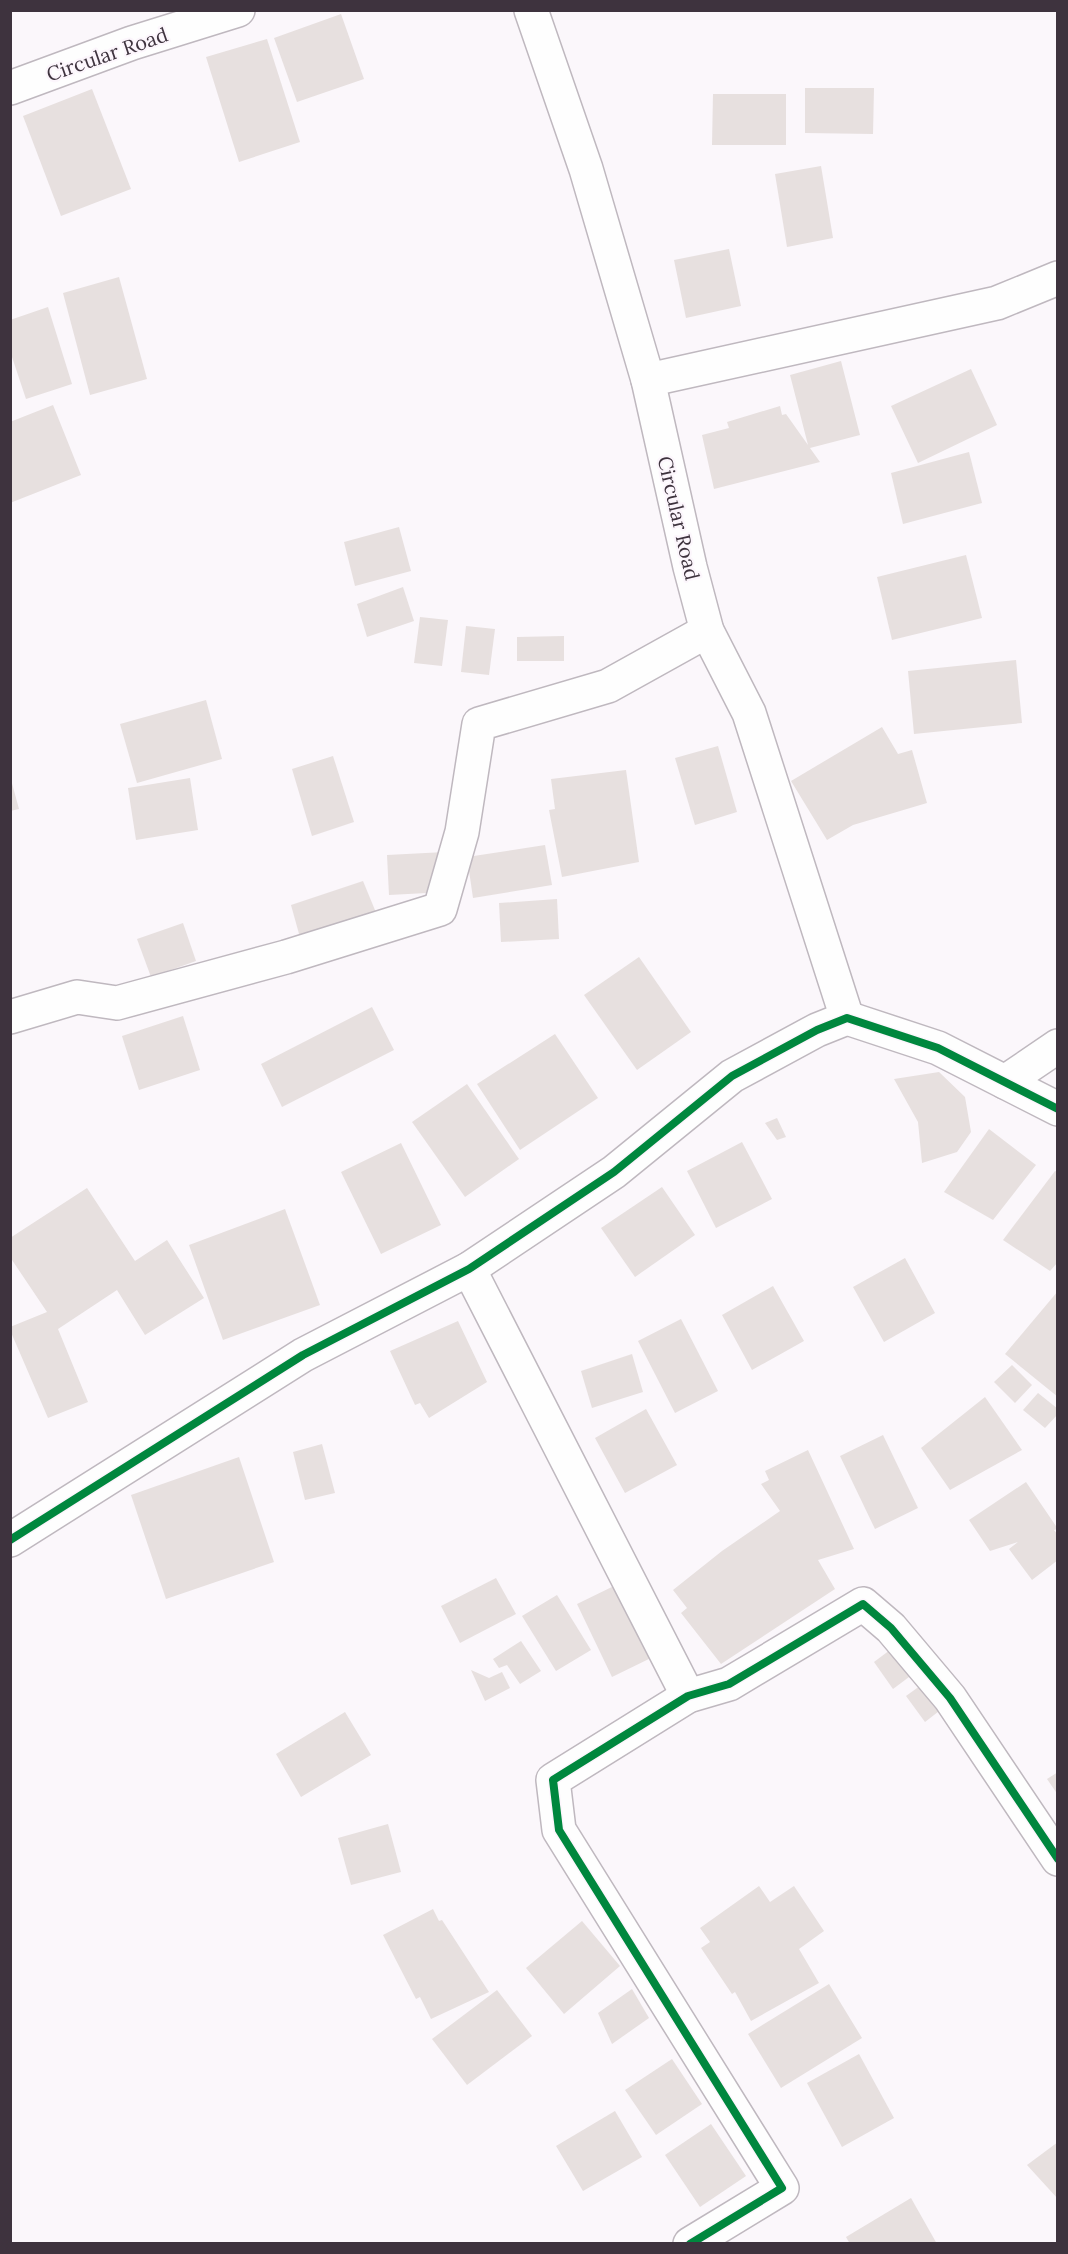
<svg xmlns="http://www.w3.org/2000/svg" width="1068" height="2254" viewBox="0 0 1068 2254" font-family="Lora,serif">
<rect width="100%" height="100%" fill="#fbf7fb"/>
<g fill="#e7e0df">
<path d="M 341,14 L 364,79 L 297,102 L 274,38 Z"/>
<path d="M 267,39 L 300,142 L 239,162 L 206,57 Z"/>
<path d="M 805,88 L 874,88 L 873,134 L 805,133 Z"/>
<path d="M 92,89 L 131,189 L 61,216 L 23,116 Z"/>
<path d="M 713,94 L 786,94 L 786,145 L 712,145 Z"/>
<path d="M 821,166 L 833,238 L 787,247 L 775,174 Z"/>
<path d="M 729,249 L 741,306 L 686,318 L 674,260 Z"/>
<path d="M 119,277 L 147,379 L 90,395 L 63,293 Z"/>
<path d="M 48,307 L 72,384 L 26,399 L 10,351 L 10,320 Z"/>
<path d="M 841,361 L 860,435 L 810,448 L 820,462 L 714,489 L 702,435 L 729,428 L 727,422 L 780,406 L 782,415 L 786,414 L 808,445 L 790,375 Z"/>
<path d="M 971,369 L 997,425 L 918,463 L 891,406 Z"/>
<path d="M 53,405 L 81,475 L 10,503 L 10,422 Z"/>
<path d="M 969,452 L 982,503 L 903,524 L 891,473 Z"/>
<path d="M 399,527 L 411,571 L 355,586 L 344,542 Z"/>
<path d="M 966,555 L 982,618 L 892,640 L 877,577 Z"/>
<path d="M 403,587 L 414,621 L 367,637 L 357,604 Z"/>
<path d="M 420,617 L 448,620 L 442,666 L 414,663 Z"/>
<path d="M 466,626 L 495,629 L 489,675 L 461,672 Z"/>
<path d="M 564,636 L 564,661 L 517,661 L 517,637 Z"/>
<path d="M 1016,660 L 1022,723 L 914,734 L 908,671 Z"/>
<path d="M 206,700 L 222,759 L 137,783 L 120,724 Z"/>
<path d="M 882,727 L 898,754 L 912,750 L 927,803 L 853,825 L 827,840 L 791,781 Z"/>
<path d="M 718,746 L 737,812 L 695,825 L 675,758 Z"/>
<path d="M 333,756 L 354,822 L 312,836 L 292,769 Z"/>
<path d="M 626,770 L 639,862 L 562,877 L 549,810 L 555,809 L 551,779 Z"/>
<path d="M 10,776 L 19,809 L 10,811 Z"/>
<path d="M 190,778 L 198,830 L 136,840 L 128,788 Z"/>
<path d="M 545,845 L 552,885 L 473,898 L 467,857 Z"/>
<path d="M 445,852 L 446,892 L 389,895 L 387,855 Z"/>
<path d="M 363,881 L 377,915 L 301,941 L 291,905 Z"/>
<path d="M 557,899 L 559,939 L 501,942 L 499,903 Z"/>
<path d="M 183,923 L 196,961 L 151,977 L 137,939 Z"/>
<path d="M 639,957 L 691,1032 L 637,1070 L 584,995 Z"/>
<path d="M 372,1007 L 394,1050 L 282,1107 L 261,1064 Z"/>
<path d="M 183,1016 L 200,1070 L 139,1090 L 122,1036 Z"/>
<path d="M 555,1034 L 598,1098 L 520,1150 L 477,1084 Z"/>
<path d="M 939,1072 L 965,1097 L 971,1132 L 957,1152 L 922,1163 L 918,1122 L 894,1079 Z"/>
<path d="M 467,1084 L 519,1159 L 465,1197 L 412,1122 Z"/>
<path d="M 777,1118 L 786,1137 L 777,1140 L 765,1123 Z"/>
<path d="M 989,1129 L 1036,1165 L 993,1220 L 944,1192 Z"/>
<path d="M 742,1142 L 772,1199 L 716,1228 L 687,1171 Z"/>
<path d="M 401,1143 L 441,1225 L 381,1254 L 341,1172 Z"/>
<path d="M 1055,1171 L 1058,1172 L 1058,1262 L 1050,1271 L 1003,1240 Z"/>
<path d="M 662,1187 L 695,1235 L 635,1277 L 601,1228 Z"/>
<path d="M 87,1188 L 135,1261 L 167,1240 L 204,1298 L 145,1335 L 117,1290 L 58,1329 L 88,1402 L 48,1418 L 10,1330 L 10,1327 L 47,1312 L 10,1257 L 10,1238 Z"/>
<path d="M 285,1209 L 320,1305 L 223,1340 L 189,1245 Z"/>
<path d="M 905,1258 L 935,1313 L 884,1342 L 853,1287 Z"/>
<path d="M 773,1286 L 804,1341 L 752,1370 L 722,1315 Z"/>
<path d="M 1058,1291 L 1058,1397 L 1005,1354 Z"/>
<path d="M 681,1319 L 718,1391 L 675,1413 L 638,1341 Z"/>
<path d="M 458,1321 L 487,1382 L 429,1418 L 420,1403 L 415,1405 L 390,1351 Z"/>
<path d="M 632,1354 L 643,1392 L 592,1408 L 581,1371 Z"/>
<path d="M 1012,1365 L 1032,1385 L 1015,1403 L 994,1382 Z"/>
<path d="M 1038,1393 L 1058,1409 L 1058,1414 L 1045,1428 L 1023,1410 Z"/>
<path d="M 985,1397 L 1022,1450 L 950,1490 L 921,1448 Z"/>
<path d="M 646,1409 L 677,1465 L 625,1493 L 595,1438 Z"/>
<path d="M 883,1435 L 918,1508 L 875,1529 L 840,1456 Z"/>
<path d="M 322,1444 L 335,1493 L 305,1500 L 293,1452 Z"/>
<path d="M 808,1450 L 854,1549 L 818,1560 L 835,1589 L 721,1664 L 681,1613 L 687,1608 L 673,1590 L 722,1551 L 780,1511 L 761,1484 L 769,1480 L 765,1471 Z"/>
<path d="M 239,1457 L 274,1562 L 166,1599 L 131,1495 Z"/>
<path d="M 1026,1482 L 1058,1529 L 1054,1530 L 1058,1535 L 1058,1560 L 1032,1580 L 1009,1549 L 1018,1542 L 990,1551 L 969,1520 Z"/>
<path d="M 496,1578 L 516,1614 L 460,1643 L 441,1606 Z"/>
<path d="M 620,1583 L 655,1656 L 612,1677 L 577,1604 Z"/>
<path d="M 557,1595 L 591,1650 L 556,1671 L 522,1616 Z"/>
<path d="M 521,1641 L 541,1671 L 520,1684 L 507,1665 L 499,1668 L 493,1659 Z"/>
<path d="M 898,1644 L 917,1671 L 893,1689 L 874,1662 Z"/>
<path d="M 471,1670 L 489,1678 L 502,1672 L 510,1688 L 485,1701 Z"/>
<path d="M 924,1683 L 943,1708 L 925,1722 L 906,1696 Z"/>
<path d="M 345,1712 L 371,1755 L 301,1797 L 276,1754 Z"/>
<path d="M 1058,1772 L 1058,1795 L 1047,1779 Z"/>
<path d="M 388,1824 L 401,1872 L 351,1885 L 338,1838 Z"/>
<path d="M 759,1886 L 770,1902 L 794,1886 L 824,1931 L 799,1949 L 819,1983 L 751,2021 L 735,1992 L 732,1994 L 701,1948 L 710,1942 L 700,1928 Z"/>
<path d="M 433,1909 L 439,1921 L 442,1920 L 489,1992 L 431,2019 L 420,1997 L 416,1999 L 383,1935 Z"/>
<path d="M 582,1921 L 620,1966 L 564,2014 L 526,1968 Z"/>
<path d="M 829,1984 L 862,2038 L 781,2088 L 748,2034 Z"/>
<path d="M 632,1989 L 649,2018 L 612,2044 L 598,2013 Z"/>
<path d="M 497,1990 L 532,2036 L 467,2085 L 432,2039 Z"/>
<path d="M 859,2054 L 894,2118 L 842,2147 L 807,2083 Z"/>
<path d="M 672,2059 L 702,2104 L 656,2135 L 625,2090 Z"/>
<path d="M 615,2111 L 642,2157 L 583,2191 L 556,2146 Z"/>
<path d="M 711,2124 L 746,2176 L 700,2207 L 665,2155 Z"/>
<path d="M 1058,2142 L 1058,2199 L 1027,2165 Z"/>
<path d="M 911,2198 L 937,2244 L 850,2244 L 846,2237 Z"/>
</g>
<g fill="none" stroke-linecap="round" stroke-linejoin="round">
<g stroke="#bfb8bf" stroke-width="36">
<g id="street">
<path d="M 531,10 L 586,169 L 648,380 L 690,567 L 707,631 L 749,713 L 847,1018"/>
<path d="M 648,380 L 997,303 L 1058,278"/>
<path d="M 10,1017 L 77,997 L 117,1003 L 286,957 L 440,909 L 462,832 L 479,724 L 608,686 L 707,631"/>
<path d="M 1005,1082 L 1058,1046"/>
<path d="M 469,1269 L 688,1696"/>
<path d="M 690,2244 L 782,2188 L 559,1830 L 553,1780 L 688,1696 L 729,1684 L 863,1604 L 891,1628 L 950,1698 L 1058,1859"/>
</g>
</g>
<g stroke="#bfb8bf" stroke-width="36">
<g id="secondary">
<path d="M 10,88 L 132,43 L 238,10"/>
<path d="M 10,1540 L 303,1355 L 469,1269 L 614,1172 L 732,1076 L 817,1030 L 847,1018 L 938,1048 L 1058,1109"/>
</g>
</g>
<use href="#street" stroke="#fefefe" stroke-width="33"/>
<use href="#secondary" stroke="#fefefe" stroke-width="33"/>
<g stroke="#fcf6fc" stroke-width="11">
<g id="cycleway">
<path d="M 10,1540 L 303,1355 L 469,1269 L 614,1172 L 732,1076 L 817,1030 L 847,1018 L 938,1048 L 1058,1109"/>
<path d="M 690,2244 L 782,2188 L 559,1830 L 553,1780 L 688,1696 L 729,1684 L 863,1604 L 891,1628 L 950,1698 L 1058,1859"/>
</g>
</g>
<use href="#cycleway" stroke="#00873e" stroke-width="8"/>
</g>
<g text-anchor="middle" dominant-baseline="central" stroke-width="4.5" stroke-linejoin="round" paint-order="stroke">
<g font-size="20" fill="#3e333e" stroke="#fcf6fc">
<text transform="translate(107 54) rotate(-19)">Circular Road</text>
<text transform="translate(679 518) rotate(77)">Circular Road</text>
</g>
</g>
<rect width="1068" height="2254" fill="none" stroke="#3e333e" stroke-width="24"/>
</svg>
